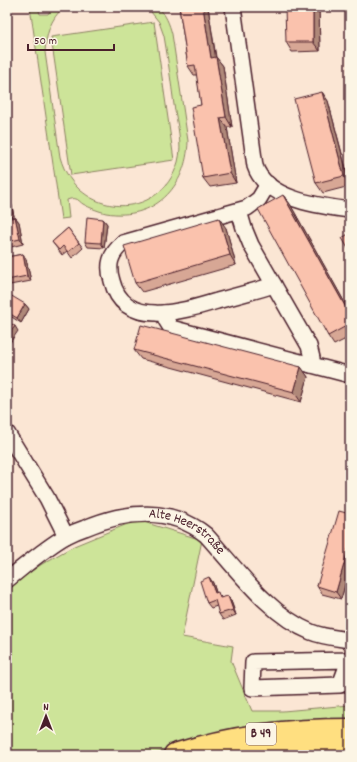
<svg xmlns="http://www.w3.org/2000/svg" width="357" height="762" viewBox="0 0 357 762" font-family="Dekko,sans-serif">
<rect width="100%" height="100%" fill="#fbe6d4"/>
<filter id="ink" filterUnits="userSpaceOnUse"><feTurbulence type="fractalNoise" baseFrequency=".025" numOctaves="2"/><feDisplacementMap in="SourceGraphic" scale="8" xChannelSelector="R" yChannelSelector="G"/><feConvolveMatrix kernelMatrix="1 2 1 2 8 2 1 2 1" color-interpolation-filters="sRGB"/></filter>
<g filter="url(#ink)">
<g fill="#cde499" stroke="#8c8262">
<path d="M 30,7 L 38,7 L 40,14 L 48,14 L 53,7 L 64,7 C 50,19 46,35 45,52 L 60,157 C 77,219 160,223 178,162 C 183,144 177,124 174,105 C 171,82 168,59 164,36 L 159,22 L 147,7 L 158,7 C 166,15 169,23 172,34 L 188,141 C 187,187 154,221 106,213 C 98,211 90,208 83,204 C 81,203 78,199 76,199 C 74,198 69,199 67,200 L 69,218 L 61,219 Z"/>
<path d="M 154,22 L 174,160 L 71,175 L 51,37 Z"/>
<path d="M 137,520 L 202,540 L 182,637 L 233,646 L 231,661 L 252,711 L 283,711 L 350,705 L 350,721 L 257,725 L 199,738 L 152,755 L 7,755 L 7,588 L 42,564 L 74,546 Z"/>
</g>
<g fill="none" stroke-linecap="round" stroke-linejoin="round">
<g stroke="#4a1f2b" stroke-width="18">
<g id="minor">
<path d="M 233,7 L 255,166 C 266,200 321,206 350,210"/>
<path d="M 268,184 L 259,199 L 247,208 L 123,243 C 110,254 107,265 112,281 C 124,330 184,311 217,301 C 236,296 255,291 274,285"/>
<path d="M 239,211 L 244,228 L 251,245 L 309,346 L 312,358 L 311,365"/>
<path d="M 164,313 L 166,320 L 171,328 L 350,375"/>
<path d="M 7,433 L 47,498 L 66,536"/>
<path id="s1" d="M 7,580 C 26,565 45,548 66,536 C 72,533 79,530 85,528 C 125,511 170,506 206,535 C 236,568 269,615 311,632 C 323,637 337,638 350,640"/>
<path d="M 349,660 L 253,662 L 252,688 L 340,685 L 350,658"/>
</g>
</g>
<g stroke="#4a1f2b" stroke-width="25">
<g id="highway">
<path d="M 175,755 C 234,736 288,730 350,730"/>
<path d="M 242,755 L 298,748 L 350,747"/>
</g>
</g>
<use href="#minor" stroke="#fcf5e5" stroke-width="15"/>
<use href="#highway" stroke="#ffdf80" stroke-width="22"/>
</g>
<g fill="#d7a795" stroke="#4a1f2b">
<path d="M 179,7 L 208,7 L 216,57 L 223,66 L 232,127 L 227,127 L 236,183 L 210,187 L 203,178 L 201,105 L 197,75 L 194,75 L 188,66 Z"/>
<path d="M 319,7 L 320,51 L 292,52 L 286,42 Z"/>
<path d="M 322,92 L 328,101 L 350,183 L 350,186 L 323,193 L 316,183 Z"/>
<path d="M 7,192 L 10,197 L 14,216 L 7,217 Z"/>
<path d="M 283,195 L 290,204 L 350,312 L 350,337 L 334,345 L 328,336 Z"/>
<path d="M 15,217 L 19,222 L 23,244 L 7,248 L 7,219 Z"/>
<path d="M 103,219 L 107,224 L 104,248 L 88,247 L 85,242 Z"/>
<path d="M 68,228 L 83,248 L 72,258 L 67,251 L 62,255 L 52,242 Z"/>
<path d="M 226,228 L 236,265 L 142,292 L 135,283 Z"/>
<path d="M 23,254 L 26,259 L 31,281 L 10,285 L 7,281 L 7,257 Z"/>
<path d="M 7,300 L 25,304 L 29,309 L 21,323 L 7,314 Z"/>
<path d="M 134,350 L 301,367 L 308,377 L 301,402 L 141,359 Z"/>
<path d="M 350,514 L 350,568 L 341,599 L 322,594 L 317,586 Z"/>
<path d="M 209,577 L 213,583 L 216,592 L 222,598 L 231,601 L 236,615 L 223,620 L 219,614 L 217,606 L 211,608 L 207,603 Z"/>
</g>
<g fill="#af8879" stroke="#4a1f2b">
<path d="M 203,7 L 208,7 L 217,67 L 211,58 Z"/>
<path d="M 313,7 L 319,7 L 320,51 L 313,42 Z"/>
<path d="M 216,57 L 223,66 L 232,127 L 226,117 Z"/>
<path d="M 322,92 L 328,101 L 350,185 L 344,176 Z"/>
<path d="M 220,118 L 227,127 L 236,183 L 230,173 Z"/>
<path d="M 7,192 L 10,197 L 14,216 L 11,210 Z"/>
<path d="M 283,195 L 290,204 L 350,312 L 350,315 Z"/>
<path d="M 15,217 L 19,222 L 23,244 L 20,239 Z"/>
<path d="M 219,218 L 226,228 L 236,265 L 230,255 Z"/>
<path d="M 103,219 L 107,224 L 104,248 L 101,243 Z"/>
<path d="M 23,254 L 26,259 L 31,281 L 27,276 Z"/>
<path d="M 25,304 L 29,309 L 21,323 L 17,318 Z"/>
<path d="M 15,326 L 18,331 L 7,347 L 7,337 Z"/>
<path d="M 301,367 L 308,377 L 301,402 L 294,392 Z"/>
<path d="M 350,543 L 350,568 L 341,599 L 336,592 Z"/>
<path d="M 209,577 L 213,583 L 218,598 L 215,593 Z"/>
<path d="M 228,596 L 231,601 L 236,615 L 233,610 Z"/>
</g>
<g fill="#fac2ad" stroke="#4a1f2b">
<path d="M 179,7 L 203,7 L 211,58 L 216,57 L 226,117 L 220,118 L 230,173 L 203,178 L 191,107 L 201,105 L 195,65 L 188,66 Z"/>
<path d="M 285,7 L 313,7 L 313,42 L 286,42 Z"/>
<path d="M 322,92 L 344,176 L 316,183 L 294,99 Z"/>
<path d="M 7,192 L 11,210 L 7,211 Z"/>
<path d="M 283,195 L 350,315 L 350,324 L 328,336 L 258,209 Z"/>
<path d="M 15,217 L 20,239 L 7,242 L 7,219 Z"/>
<path d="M 87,217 L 103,219 L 101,243 L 85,242 Z"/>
<path d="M 219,218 L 230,255 L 135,283 L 124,246 Z"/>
<path d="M 68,228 L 79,243 L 68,252 L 63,246 L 59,250 L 52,242 Z"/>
<path d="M 350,233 L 350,252 L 342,238 Z"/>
<path d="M 23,254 L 27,276 L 7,280 L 7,257 Z"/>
<path d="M 10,295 L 25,304 L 17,318 L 7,312 L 7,300 Z"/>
<path d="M 7,321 L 15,326 L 7,337 Z"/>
<path d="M 141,325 L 301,367 L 294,392 L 134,350 Z"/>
<path d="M 339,511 L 350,514 L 350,543 L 336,592 L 317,586 Z"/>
<path d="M 209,577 L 215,593 L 218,592 L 220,598 L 228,596 L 233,610 L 219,614 L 215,600 L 207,603 L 200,581 Z"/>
</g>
</g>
<g text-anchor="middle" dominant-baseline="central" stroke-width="4" stroke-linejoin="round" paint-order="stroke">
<rect fill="#fcf5e5" stroke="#7f5f63" stroke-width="1" x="246" y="723" width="30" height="22" rx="3"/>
<g font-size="13" font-weight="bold" fill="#4a1f2b">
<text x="261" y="734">B 49</text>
</g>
<g font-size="14" fill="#4a1f2b" stroke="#fcf5e5">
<text stroke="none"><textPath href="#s1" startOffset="203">Alte Heerstraße</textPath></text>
</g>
</g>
<rect width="357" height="762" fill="none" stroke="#fcf5e5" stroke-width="24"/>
<rect x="12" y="12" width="333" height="738" fill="none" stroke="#4a1f2b" stroke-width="1.5" filter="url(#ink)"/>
<g transform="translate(46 716)" stroke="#fcf5e5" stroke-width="3" paint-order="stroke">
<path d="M0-3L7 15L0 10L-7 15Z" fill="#4a1f2b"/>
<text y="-6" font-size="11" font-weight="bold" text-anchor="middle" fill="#4a1f2b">N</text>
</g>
<path d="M28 44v6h86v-6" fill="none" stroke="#4a1f2b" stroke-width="2"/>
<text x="34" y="44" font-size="12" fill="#4a1f2b" stroke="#fcf5e5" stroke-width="3" paint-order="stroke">50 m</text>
</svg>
